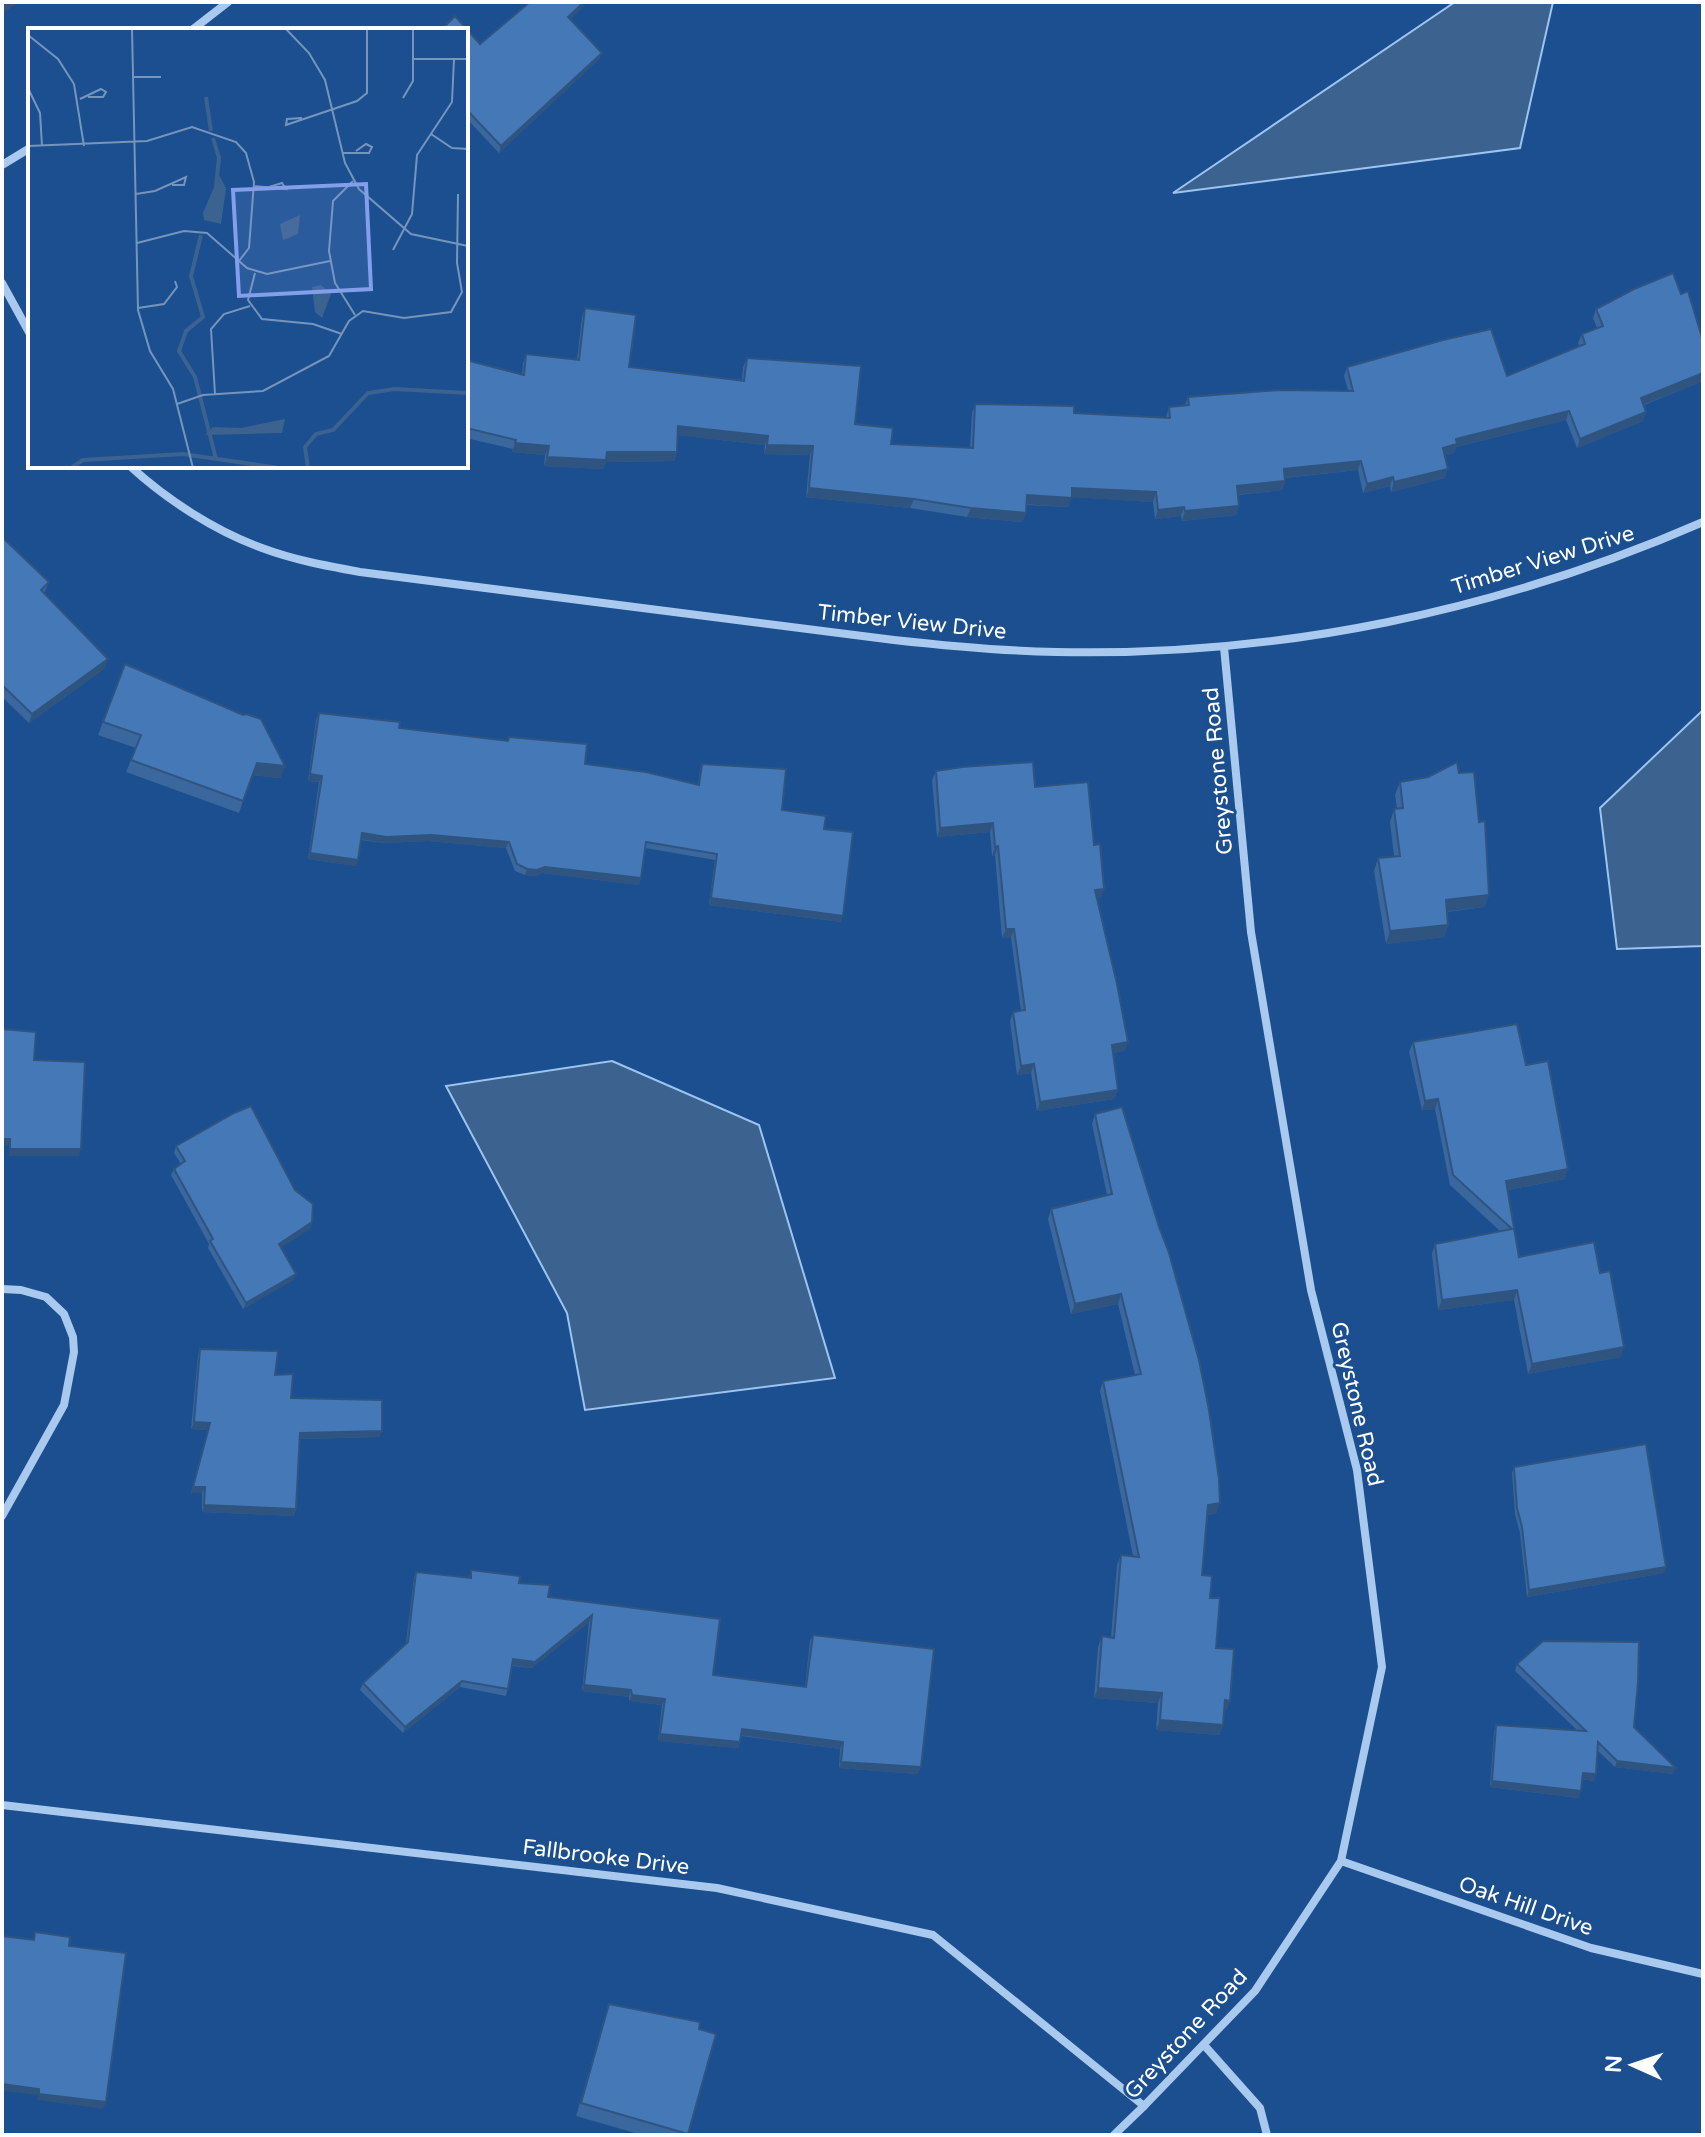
<svg xmlns="http://www.w3.org/2000/svg" width="1705" height="2137" viewBox="0 0 1705 2137" font-family="'Varela Round',sans-serif">
<rect width="100%" height="100%" fill="#1b4f8f"/>
<g fill="#3c6290" stroke="#9cc4f0" stroke-width="2">
<path d="M 1455,2 L 1553,2 L 1520,148 L 1173,193 Z"/>
<path d="M 1703,710 L 1703,946 L 1617,949 L 1600,808 Z"/>
<path d="M 612,1061 L 759,1125 L 835,1378 L 585,1410 L 567,1313 L 446,1086 Z"/>
</g>
<g fill="none" stroke-linecap="round" stroke-linejoin="round">
<g stroke="#a9c9ee" stroke-width="8">
<path d="M 192,30 L 228,2"/>
<path d="M 2,165 L 30,148"/>
<path d="M 2,283 L 30,334"/>
<path d="M 130,466 C 167,500 215,531 262,548 C 294,560 327,566 360,572 L 894,640 C 948,646 1002,651 1056,652 C 1280,657 1499,611 1703,522"/>
<path d="M 2,1289 L 21,1290 L 46,1297 L 64,1314 L 73,1337 L 74,1352 L 64,1405 L 2,1516"/>
<path d="M 2,1805 L 717,1888 L 933,1935 L 1144,2106"/>
<path d="M 1341,1861 L 1591,1948 L 1703,1974"/>
<path d="M 1204,2045 L 1260,2108 L 1267,2135"/>
<path d="M 1114,2135 L 1144,2106 L 1255,1991 L 1341,1861 L 1382,1667 L 1357,1470 L 1311,1290 L 1251,932 L 1224,647"/>
</g>
</g>
<g fill="#3a679d">
<path d="M 570,20 L 602,53 L 599,59 L 499,153 L 466,118 L 466,30 L 480,44 Z"/>
<path d="M 1681,294 L 1703,341 L 1703,381 L 1644,405 L 1646,412 L 1643,421 L 1577,448 L 1566,420 L 1456,447 L 1454,453 L 1445,455 L 1445,478 L 1391,492 L 1390,486 L 1363,493 L 1358,470 L 1285,478 L 1285,481 L 1282,490 L 1238,495 L 1239,506 L 1236,515 L 1182,521 L 1181,516 L 1155,519 L 1153,502 L 1072,497 L 1068,507 L 1026,505 L 1026,513 L 1022,522 L 967,517 L 910,508 L 806,497 L 810,455 L 764,454 L 765,445 L 678,435 L 677,452 L 674,461 L 606,462 L 603,469 L 544,466 L 545,455 L 512,452 L 513,449 L 466,438 L 466,360 L 522,374 L 523,363 L 526,354 L 577,359 L 582,317 L 585,308 L 629,367 L 742,380 L 743,367 L 747,358 L 891,444 L 970,448 L 972,413 L 975,404 L 1074,413 L 1166,417 L 1169,407 L 1185,405 L 1188,397 L 1348,390 L 1344,376 L 1347,367 L 1507,376 L 1579,346 L 1578,343 L 1582,334 L 1597,328 L 1593,318 L 1596,309 Z"/>
<path d="M 2,537 L 49,582 L 44,593 L 105,668 L 29,723 L 2,697 Z"/>
<path d="M 125,664 L 285,766 L 280,778 L 252,775 L 239,813 L 126,772 L 136,748 L 98,735 Z"/>
<path d="M 319,713 L 399,728 L 507,741 L 509,737 L 585,764 L 698,785 L 700,770 L 702,764 L 782,810 L 824,829 L 841,922 L 709,905 L 715,860 L 645,848 L 641,878 L 639,885 L 542,873 L 535,876 L 525,875 L 515,871 L 506,848 L 428,841 L 384,843 L 361,840 L 356,866 L 308,859 L 319,782 L 308,781 L 316,720 Z"/>
<path d="M 936,771 L 1035,787 L 1094,845 L 1101,898 L 1097,898 L 1128,1042 L 1124,1051 L 1113,1053 L 1118,1090 L 1114,1099 L 1037,1111 L 1031,1073 L 1017,1075 L 1010,1021 L 1013,1012 L 1021,1011 L 1011,938 L 1002,938 L 995,855 L 992,856 L 990,832 L 937,837 L 932,780 Z"/>
<path d="M 1459,773 L 1479,822 L 1489,895 L 1484,907 L 1447,912 L 1448,925 L 1444,937 L 1386,944 L 1374,871 L 1378,858 L 1394,856 L 1390,822 L 1394,809 L 1397,809 L 1395,795 L 1400,782 Z"/>
<path d="M 1413,1042 L 1526,1065 L 1565,1179 L 1508,1190 L 1519,1257 L 1600,1273 L 1621,1357 L 1528,1374 L 1514,1300 L 1438,1310 L 1432,1254 L 1435,1244 L 1500,1231 L 1450,1185 L 1435,1109 L 1422,1110 L 1409,1052 Z"/>
<path d="M 1095,1114 L 1217,1513 L 1208,1515 L 1202,1575 L 1210,1598 L 1216,1648 L 1230,1701 L 1226,1711 L 1224,1711 L 1223,1725 L 1219,1735 L 1156,1730 L 1158,1703 L 1094,1698 L 1098,1647 L 1102,1636 L 1111,1637 L 1117,1565 L 1121,1555 L 1133,1556 L 1100,1391 L 1103,1381 L 1135,1375 L 1118,1304 L 1071,1314 L 1048,1219 L 1051,1209 L 1107,1195 L 1092,1124 Z"/>
<path d="M 176,1146 L 312,1222 L 310,1229 L 281,1247 L 296,1274 L 293,1280 L 243,1309 L 208,1248 L 209,1244 L 171,1175 L 174,1169 L 181,1164 L 174,1153 Z"/>
<path d="M 200,1349 L 275,1375 L 291,1398 L 382,1431 L 379,1437 L 300,1439 L 296,1509 L 294,1516 L 202,1512 L 202,1493 L 191,1493 L 208,1430 L 191,1429 L 198,1355 Z"/>
<path d="M 1514,1467 L 1664,1573 L 1527,1597 L 1520,1533 L 1515,1514 L 1512,1473 Z"/>
<path d="M 471,1570 L 519,1583 L 713,1675 L 805,1687 L 810,1641 L 813,1635 L 918,1774 L 839,1768 L 840,1749 L 741,1736 L 738,1748 L 658,1741 L 662,1705 L 629,1701 L 629,1697 L 582,1691 L 589,1622 L 532,1668 L 512,1666 L 506,1696 L 460,1687 L 403,1733 L 360,1690 L 363,1683 L 406,1643 L 414,1578 L 416,1572 L 469,1578 Z"/>
<path d="M 1517,1664 L 1634,1727 L 1673,1774 L 1615,1767 L 1598,1751 L 1594,1781 L 1582,1779 L 1579,1798 L 1490,1787 L 1494,1732 L 1496,1725 L 1577,1730 L 1515,1671 Z"/>
<path d="M 609,2004 L 716,2034 L 688,2135 L 642,2135 L 576,2116 Z"/>
</g>
<g fill="#305480">
<path d="M 5,2 L 19,2 L 2,14 L 2,6 Z"/>
<path d="M 584,2 L 588,2 L 566,24 L 568,17 Z"/>
<path d="M 602,53 L 599,59 L 499,153 L 501,146 Z"/>
<path d="M 1703,373 L 1703,381 L 1637,407 L 1641,398 Z"/>
<path d="M 1569,411 L 1566,420 L 1456,447 L 1454,453 L 1440,457 L 1443,448 L 1456,439 Z"/>
<path d="M 1646,412 L 1643,421 L 1577,448 L 1580,439 Z"/>
<path d="M 678,426 L 768,436 L 765,445 L 675,435 Z"/>
<path d="M 515,443 L 549,446 L 545,455 L 512,452 Z"/>
<path d="M 767,445 L 813,446 L 810,455 L 764,454 Z"/>
<path d="M 607,452 L 677,452 L 674,461 L 606,462 L 603,469 L 544,466 L 547,457 Z"/>
<path d="M 1361,461 L 1358,470 L 1281,478 L 1284,469 Z"/>
<path d="M 1448,469 L 1445,478 L 1391,492 L 1394,482 Z"/>
<path d="M 1393,477 L 1390,486 L 1363,493 L 1367,484 Z"/>
<path d="M 1285,481 L 1282,490 L 1234,495 L 1237,486 Z"/>
<path d="M 809,488 L 914,499 L 910,508 L 806,497 Z"/>
<path d="M 1072,488 L 1156,492 L 1153,502 L 1069,497 Z"/>
<path d="M 1027,495 L 1072,498 L 1068,507 L 1023,504 Z"/>
<path d="M 1239,506 L 1236,515 L 1182,521 L 1185,511 Z"/>
<path d="M 1184,507 L 1181,516 L 1155,519 L 1158,510 Z"/>
<path d="M 971,508 L 1026,513 L 1022,522 L 967,517 Z"/>
<path d="M 108,659 L 105,668 L 29,723 L 32,714 Z"/>
<path d="M 257,763 L 285,766 L 280,778 L 252,775 Z"/>
<path d="M 310,774 L 322,776 L 319,782 L 308,781 Z"/>
<path d="M 993,823 L 990,832 L 937,837 L 940,828 Z"/>
<path d="M 362,833 L 431,835 L 509,842 L 506,848 L 428,841 L 384,843 L 360,839 Z"/>
<path d="M 998,846 L 995,855 L 992,856 L 995,847 Z"/>
<path d="M 310,853 L 358,860 L 356,866 L 308,859 Z"/>
<path d="M 545,867 L 641,878 L 639,885 L 542,873 L 535,876 L 525,875 L 527,869 Z"/>
<path d="M 1104,889 L 1101,898 L 1092,899 L 1095,890 Z"/>
<path d="M 1489,895 L 1484,907 L 1441,912 L 1446,900 Z"/>
<path d="M 711,898 L 843,916 L 841,922 L 709,905 Z"/>
<path d="M 1448,925 L 1444,937 L 1386,944 L 1390,931 Z"/>
<path d="M 1006,929 L 1014,929 L 1011,938 L 1002,938 Z"/>
<path d="M 1128,1042 L 1124,1051 L 1108,1054 L 1112,1045 Z"/>
<path d="M 1034,1064 L 1031,1073 L 1017,1075 L 1021,1066 Z"/>
<path d="M 1118,1090 L 1114,1099 L 1037,1111 L 1040,1102 Z"/>
<path d="M 1438,1099 L 1435,1109 L 1422,1110 L 1425,1101 Z"/>
<path d="M 2,1139 L 10,1139 L 8,1146 L 2,1145 Z"/>
<path d="M 10,1149 L 81,1149 L 79,1156 L 8,1156 Z"/>
<path d="M 1568,1169 L 1565,1179 L 1502,1191 L 1506,1181 Z"/>
<path d="M 312,1222 L 310,1229 L 276,1250 L 279,1244 Z"/>
<path d="M 296,1274 L 293,1280 L 243,1309 L 246,1303 Z"/>
<path d="M 1517,1290 L 1514,1300 L 1438,1310 L 1442,1300 Z"/>
<path d="M 1121,1294 L 1118,1304 L 1071,1314 L 1075,1304 Z"/>
<path d="M 1624,1347 L 1621,1357 L 1528,1374 L 1532,1364 Z"/>
<path d="M 194,1422 L 210,1423 L 208,1430 L 191,1429 Z"/>
<path d="M 382,1431 L 379,1437 L 298,1439 L 300,1433 Z"/>
<path d="M 193,1487 L 205,1487 L 202,1493 L 191,1493 Z"/>
<path d="M 1220,1503 L 1217,1513 L 1205,1515 L 1208,1505 Z"/>
<path d="M 204,1505 L 296,1509 L 294,1516 L 202,1512 Z"/>
<path d="M 1666,1567 L 1664,1573 L 1527,1597 L 1529,1590 Z"/>
<path d="M 592,1615 L 589,1622 L 532,1668 L 511,1665 L 513,1659 Z"/>
<path d="M 462,1681 L 460,1687 L 403,1733 L 405,1727 Z"/>
<path d="M 584,1685 L 631,1690 L 629,1697 L 582,1691 Z"/>
<path d="M 1098,1688 L 1162,1693 L 1158,1703 L 1094,1698 Z"/>
<path d="M 632,1695 L 665,1699 L 662,1705 L 629,1701 Z"/>
<path d="M 1225,1700 L 1230,1701 L 1226,1711 L 1221,1711 Z"/>
<path d="M 1160,1720 L 1223,1725 L 1219,1735 L 1156,1730 Z"/>
<path d="M 742,1729 L 843,1742 L 840,1749 L 739,1735 Z"/>
<path d="M 660,1734 L 740,1742 L 738,1748 L 658,1741 Z"/>
<path d="M 1617,1761 L 1676,1768 L 1673,1774 L 1615,1767 Z"/>
<path d="M 841,1762 L 921,1767 L 918,1774 L 839,1768 Z"/>
<path d="M 1583,1773 L 1596,1774 L 1594,1781 L 1581,1779 Z"/>
<path d="M 1492,1781 L 1581,1791 L 1579,1798 L 1490,1787 Z"/>
<path d="M 2,2084 L 39,2089 L 37,2095 L 2,2091 Z"/>
<path d="M 39,2094 L 106,2102 L 103,2109 L 37,2100 Z"/>
</g>
<g fill="#4478b7" stroke="#305480" stroke-width="2">
<path d="M 530,2 L 584,2 L 568,17 L 602,53 L 501,146 L 466,109 L 466,30 L 441,30 L 455,16 L 480,44 Z"/>
<path d="M 1673,273 L 1681,294 L 1688,291 L 1703,341 L 1703,373 L 1641,398 L 1646,412 L 1580,439 L 1569,411 L 1456,439 L 1457,444 L 1443,448 L 1448,469 L 1394,482 L 1393,477 L 1367,484 L 1361,461 L 1284,469 L 1285,481 L 1237,486 L 1239,506 L 1185,511 L 1184,507 L 1158,510 L 1156,492 L 1072,488 L 1072,498 L 1027,495 L 1026,513 L 971,508 L 914,499 L 809,488 L 813,446 L 767,445 L 768,436 L 678,426 L 677,452 L 607,452 L 606,460 L 547,457 L 549,446 L 515,443 L 516,440 L 466,428 L 466,360 L 524,375 L 526,354 L 579,360 L 585,308 L 636,315 L 629,367 L 744,381 L 747,358 L 861,366 L 855,424 L 893,428 L 891,444 L 973,448 L 975,404 L 1074,406 L 1074,413 L 1170,418 L 1169,407 L 1189,405 L 1188,397 L 1280,390 L 1353,391 L 1347,367 L 1443,340 L 1491,329 L 1507,376 L 1585,344 L 1582,334 L 1603,326 L 1596,309 L 1634,289 Z"/>
<path d="M 2,537 L 49,582 L 41,590 L 108,659 L 32,714 L 2,685 Z"/>
<path d="M 125,664 L 243,715 L 246,714 L 261,719 L 285,766 L 257,763 L 243,801 L 131,760 L 141,735 L 103,722 Z"/>
<path d="M 319,713 L 400,722 L 399,728 L 508,741 L 509,737 L 587,744 L 585,764 L 646,772 L 699,785 L 702,764 L 786,769 L 782,810 L 826,816 L 824,829 L 853,832 L 843,916 L 711,898 L 717,854 L 646,842 L 641,878 L 545,867 L 537,870 L 527,869 L 517,864 L 509,842 L 431,835 L 386,837 L 362,833 L 358,860 L 310,853 L 322,776 L 310,774 Z"/>
<path d="M 1033,762 L 1035,787 L 1088,782 L 1094,845 L 1100,844 L 1104,889 L 1095,890 L 1117,984 L 1128,1042 L 1112,1045 L 1118,1090 L 1040,1102 L 1034,1064 L 1021,1066 L 1013,1012 L 1025,1010 L 1014,929 L 1006,929 L 998,846 L 995,847 L 993,823 L 940,828 L 936,771 L 962,767 Z"/>
<path d="M 1457,762 L 1459,773 L 1474,772 L 1479,822 L 1485,821 L 1489,895 L 1446,900 L 1448,925 L 1390,931 L 1378,858 L 1400,856 L 1394,809 L 1403,808 L 1400,782 L 1428,777 Z"/>
<path d="M 1517,1024 L 1526,1065 L 1548,1061 L 1568,1169 L 1506,1181 L 1519,1257 L 1594,1242 L 1600,1273 L 1610,1271 L 1624,1347 L 1532,1364 L 1517,1290 L 1442,1300 L 1435,1244 L 1512,1229 L 1453,1175 L 1438,1099 L 1425,1101 L 1413,1042 Z"/>
<path d="M 2,1029 L 36,1032 L 34,1060 L 85,1062 L 81,1149 L 10,1149 L 10,1139 L 2,1139 Z"/>
<path d="M 251,1106 L 295,1190 L 313,1204 L 312,1222 L 279,1244 L 296,1274 L 246,1303 L 210,1241 L 213,1239 L 174,1169 L 185,1161 L 176,1146 L 234,1113 Z"/>
<path d="M 1122,1107 L 1159,1227 L 1169,1253 L 1199,1360 L 1209,1410 L 1219,1479 L 1220,1503 L 1208,1505 L 1202,1575 L 1212,1576 L 1210,1598 L 1220,1598 L 1216,1648 L 1234,1649 L 1230,1701 L 1225,1700 L 1223,1725 L 1160,1720 L 1162,1693 L 1098,1688 L 1102,1636 L 1114,1638 L 1121,1555 L 1139,1557 L 1103,1381 L 1141,1374 L 1121,1294 L 1075,1304 L 1051,1209 L 1112,1194 L 1095,1114 Z"/>
<path d="M 200,1349 L 278,1351 L 275,1375 L 293,1374 L 291,1398 L 382,1400 L 382,1431 L 300,1433 L 296,1509 L 204,1505 L 205,1487 L 193,1487 L 210,1423 L 194,1422 Z"/>
<path d="M 1646,1444 L 1666,1567 L 1529,1590 L 1522,1527 L 1517,1508 L 1514,1467 Z"/>
<path d="M 471,1570 L 520,1576 L 519,1583 L 550,1585 L 548,1597 L 720,1619 L 713,1675 L 806,1687 L 813,1635 L 934,1649 L 921,1767 L 841,1762 L 843,1742 L 742,1729 L 740,1742 L 660,1734 L 665,1699 L 632,1695 L 631,1690 L 584,1685 L 592,1615 L 535,1662 L 513,1659 L 508,1689 L 462,1681 L 405,1727 L 363,1683 L 408,1642 L 416,1572 L 471,1578 Z"/>
<path d="M 1543,1641 L 1639,1642 L 1638,1682 L 1634,1727 L 1676,1768 L 1617,1761 L 1598,1742 L 1596,1774 L 1583,1773 L 1581,1791 L 1492,1781 L 1496,1725 L 1586,1731 L 1517,1664 Z"/>
<path d="M 35,1932 L 70,1937 L 69,1946 L 126,1953 L 106,2102 L 39,2094 L 39,2089 L 2,2084 L 2,1936 L 34,1940 Z"/>
<path d="M 609,2004 L 700,2022 L 699,2029 L 716,2034 L 688,2134 L 581,2103 Z"/>
</g>
<g text-anchor="middle" dominant-baseline="central" stroke-width="6" stroke-linejoin="round" paint-order="stroke">
<g font-size="22" fill="#fff" stroke="#1b4f8f">
<text transform="translate(1543 560) rotate(-17)">Timber View Drive</text>
<text transform="translate(912 622) rotate(6)">Timber View Drive</text>
<text transform="translate(1218 771) rotate(-95)">Greystone Road</text>
<text transform="translate(1357 1404) rotate(77)">Greystone Road</text>
<text transform="translate(606 1857) rotate(7)">Fallbrooke Drive</text>
<text transform="translate(1526 1906) rotate(19)">Oak Hill Drive</text>
<text transform="translate(1186 2034) rotate(-47)">Greystone Road</text>
</g>
</g>
<g transform="translate(28 28)">
<rect width="440" height="440" fill="#1b4f8f"/>
<path d="M 191,147 L 198,160 L 193,196 L 176,192 L 175,185 ZM 272,187 L 270,206 L 255,212 L 252,196 ZM 293,257 L 303,266 L 294,290 L 287,284 L 284,259 ZM 257,391 L 254,405 L 177,407 L 185,399 L 213,400 Z" fill="#3c6290"/>
<path fill="none" stroke="#3c6290" stroke-width="4" d="M 178,69 L 183,103M 185,110 L 191,130 L 188,158M 173,207 L 163,248 L 175,289 L 158,303 L 151,323 L 167,349 L 188,431M 43,440 L 55,432 L 155,426 L 251,440M 280,440 L 277,419 L 288,406 L 305,402 L 340,365 L 366,361 L 440,365"/>
<path fill="none" stroke="#7695bc" stroke-width="2" d="M 104,0 L 110,282 L 122,323 L 145,361 L 165,440M 257,0 L 281,25 L 297,52 L 317,135 L 331,161 L 383,206 L 440,218M 0,7 L 30,31 L 46,56 L 56,118M 386,31 L 440,31M 105,49 L 133,49M 0,60 L 12,85 L 14,118M 375,70 L 385,53 L 385,0M 52,71 L 73,61 L 78,64 L 75,69 L 60,69M 274,90 L 259,91 L 258,97 L 329,73 L 339,65 L 339,0M 403,106 L 424,120 L 440,121M 0,118 L 119,113 L 164,99 L 208,114 L 218,125 L 226,154 L 221,220 L 211,233M 315,125 L 341,125 L 344,119 L 338,116 L 328,123M 325,153 L 305,173 L 301,223 L 307,255 L 327,287M 226,158 L 258,161 L 254,155 L 241,159M 108,166 L 127,163 L 158,149 L 156,157 L 144,157M 109,215 L 156,203 L 179,205 L 219,240 L 239,246 L 302,233M 365,222 L 384,186 L 389,127 L 424,74 L 426,31M 227,245 L 220,272 L 234,291 L 285,296 L 314,306M 110,280 L 136,276 L 149,259 L 147,253M 187,366 L 183,301 L 196,286 L 222,278M 149,376 L 175,367 L 235,363 L 301,328 L 321,293 L 335,283 L 376,290 L 423,284 L 434,264 L 429,235 L 430,166"/>
<path fill="#839eea" fill-opacity="0.15" stroke="#839eea" stroke-width="4" d="M 338,156 L 343,261 L 211,268 L 205,162 Z"/>
<rect width="440" height="440" fill="none" stroke="#fff" stroke-width="4"/>
</g>
<rect width="1705" height="2137" fill="none" stroke="#ffffff" stroke-width="8"/>
<g transform="translate(1633 2065) rotate(273)" stroke="#1b4f8f" stroke-width="6" paint-order="stroke">
<path d="M0-6L14 30L0 20L-14 30Z" fill="#ffffff"/>
<text y="-12" font-size="22" font-weight="bold" text-anchor="middle" fill="#ffffff">N</text>
</g>
</svg>
